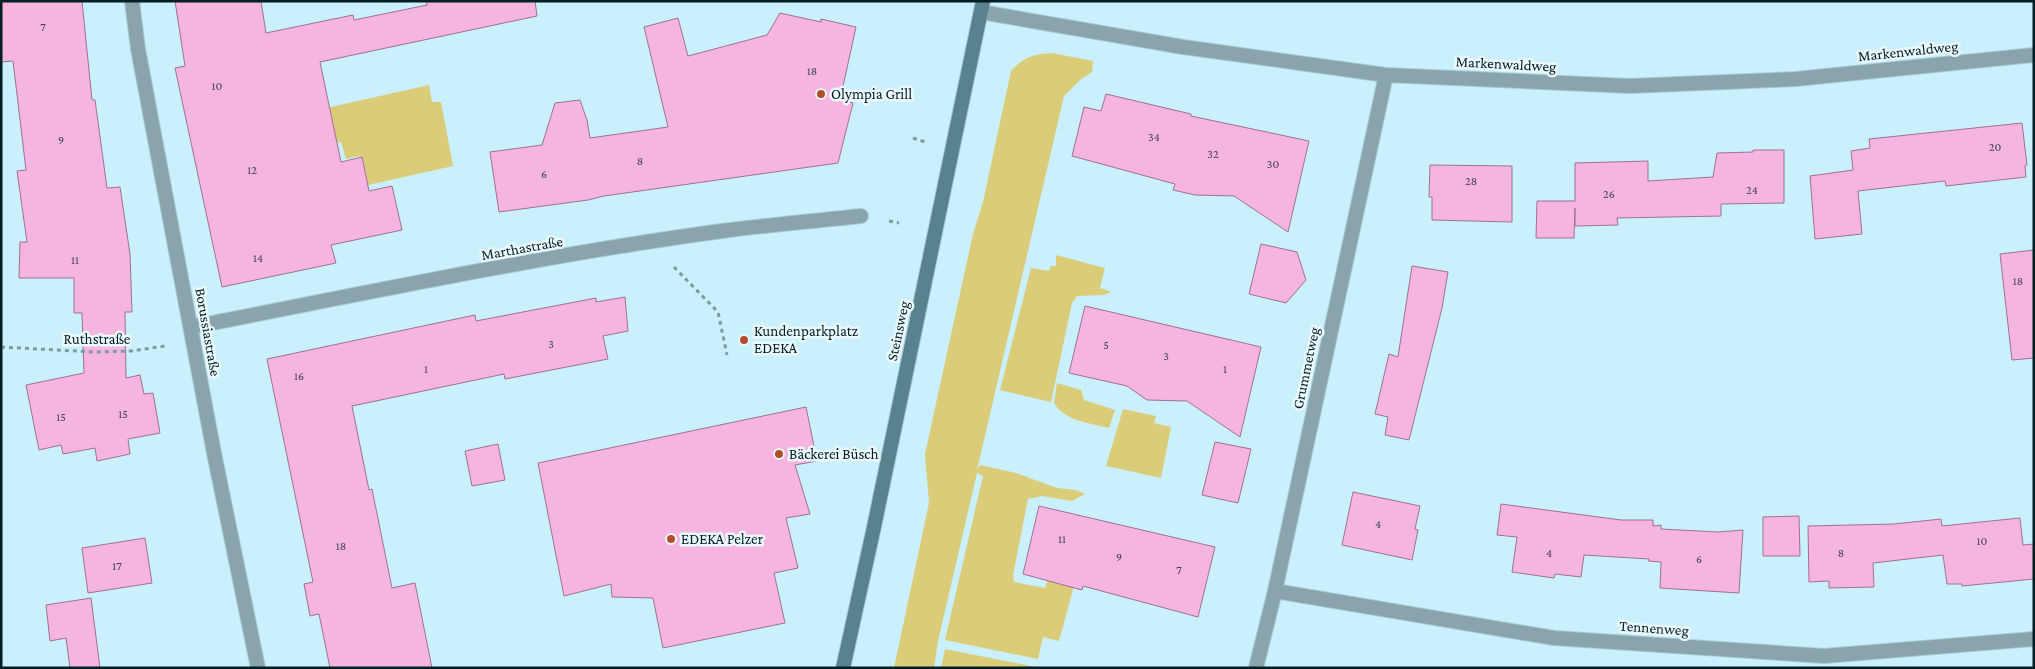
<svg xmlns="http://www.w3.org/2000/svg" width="2035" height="669" viewBox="0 0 2035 669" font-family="'Crimson Pro',serif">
<rect width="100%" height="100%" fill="#c9f0fc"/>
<g fill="#dbcc7a">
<path d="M 1052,53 L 1093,61 L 1092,72 L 1080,80 L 1064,96 L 977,470 L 980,465 L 1016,473 L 1057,488 L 1076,490 L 1085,494 L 1072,501 L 1042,496 L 1028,499 L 1013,575 L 1014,582 L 1045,588 L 1049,576 L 1075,582 L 1059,641 L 1043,637 L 1038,659 L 945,640 L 983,476 L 977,473 L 938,641 L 934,668 L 894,668 L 929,503 L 925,454 L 973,234 L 983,202 L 1011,71 C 1024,57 1033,54 1052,53 Z"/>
<path d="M 429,85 L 432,102 L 441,102 L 453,166 L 368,185 L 362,157 L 359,156 L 346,159 L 341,142 L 330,144 L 322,109 Z"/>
<path d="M 1056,255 L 1105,268 L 1100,288 L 1111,292 L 1104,295 L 1077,296 L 1072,303 L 1051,402 L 1000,390 L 1031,268 L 1049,271 L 1051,266 L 1056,266 Z"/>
<path d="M 1057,383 L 1081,390 L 1084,400 L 1115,410 L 1109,428 C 1089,423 1065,421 1054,403 Z"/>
<path d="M 1123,409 L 1156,416 L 1154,423 L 1171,427 L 1161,478 L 1106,466 Z"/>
<path d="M 945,649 L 1036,667 L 941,668 Z"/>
</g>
<g fill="#f6b5e0" stroke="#9f7190">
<path d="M 1,1 L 82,1 L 92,100 L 95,100 L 107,188 L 120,187 L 130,254 L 132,312 L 125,312 L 126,378 L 140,375 L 144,394 L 153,393 L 160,433 L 128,439 L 130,454 L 97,461 L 95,448 L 63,454 L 61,445 L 39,450 L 26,385 L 84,373 L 82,313 L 74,313 L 74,278 L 19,278 L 20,242 L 27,242 L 17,171 L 26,170 L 13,61 L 1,62 Z"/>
<path d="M 175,1 L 261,1 L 266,33 L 353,15 L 354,20 L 427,5 L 426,1 L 535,1 L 537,16 L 320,62 L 341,162 L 362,157 L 369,191 L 392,186 L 402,230 L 331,245 L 336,263 L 222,287 L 175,68 L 185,66 Z"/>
<path d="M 780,13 L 821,22 L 821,19 L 856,27 L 840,100 L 853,103 L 838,163 L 604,196 L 588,200 L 499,212 L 490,152 L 542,145 L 555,103 L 580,100 L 587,120 L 590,138 L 668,127 L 644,27 L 678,18 L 688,56 L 767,35 Z"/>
<path d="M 1106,94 L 1191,114 L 1191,116 L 1309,141 L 1288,232 L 1234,196 L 1195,195 L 1173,190 L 1175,184 L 1072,156 L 1084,107 L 1101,111 Z"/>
<path d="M 2022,123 L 2027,165 L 2025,166 L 2026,177 L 1946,186 L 1945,181 L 1858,191 L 1862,234 L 1815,239 L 1810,176 L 1853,170 L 1851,151 L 1870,148 L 1869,139 Z"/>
<path d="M 1753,150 L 1784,150 L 1784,203 L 1721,204 L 1721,216 L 1617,218 L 1618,225 L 1575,226 L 1575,208 L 1574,238 L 1536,238 L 1537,201 L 1575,201 L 1575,163 L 1648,161 L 1648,181 L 1713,177 L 1717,153 L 1753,152 Z"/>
<path d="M 1430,165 L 1512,166 L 1512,222 L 1432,220 L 1432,197 L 1429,197 Z"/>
<path d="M 1261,244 L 1297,252 L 1306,280 L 1286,303 L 1249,294 Z"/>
<path d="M 2034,250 L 2034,358 L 2012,360 L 2000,254 Z"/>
<path d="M 1412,266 L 1448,272 L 1442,308 L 1409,440 L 1385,435 L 1388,417 L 1375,414 L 1389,354 L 1398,357 Z"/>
<path d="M 625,297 L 628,331 L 603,336 L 608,359 L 505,379 L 504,374 L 352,406 L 369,490 L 372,489 L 392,588 L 415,583 L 432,668 L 330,668 L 319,614 L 310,616 L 304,584 L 313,582 L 267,359 L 475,315 L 476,321 L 596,298 L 596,302 Z"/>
<path d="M 1085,306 L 1261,347 L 1240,437 L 1187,401 L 1147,400 L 1127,386 L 1069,373 Z"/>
<path d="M 806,407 L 817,461 L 795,465 L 810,514 L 786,518 L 798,568 L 774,573 L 785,623 L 663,648 L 653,598 L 612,597 L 611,584 L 564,596 L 538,463 Z"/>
<path d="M 1215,442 L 1251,449 L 1238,503 L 1202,495 Z"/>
<path d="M 498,444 L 505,480 L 472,486 L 465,451 Z"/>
<path d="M 1353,492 L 1420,506 L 1415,529 L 1418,530 L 1412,560 L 1342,545 Z"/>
<path d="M 1501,504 L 1621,520 L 1653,520 L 1653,526 L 1661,525 L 1661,529 L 1718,532 L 1743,530 L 1739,593 L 1660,588 L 1661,562 L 1648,561 L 1649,559 L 1584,555 L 1581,577 L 1555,574 L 1554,578 L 1512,572 L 1517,537 L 1497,535 Z"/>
<path d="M 1039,506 L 1215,547 L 1198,617 L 1083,586 L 1082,590 L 1023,574 Z"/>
<path d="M 1799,516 L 1800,556 L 1763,556 L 1763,517 Z"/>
<path d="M 2020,518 L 2023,545 L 2034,544 L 2034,579 L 1962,586 L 1962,584 L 1947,584 L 1943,555 L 1873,563 L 1874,587 L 1829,588 L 1829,581 L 1809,582 L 1808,526 L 1894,524 L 1941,519 L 1942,526 Z"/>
<path d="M 145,538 L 152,583 L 88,593 L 82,548 Z"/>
<path d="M 91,598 L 100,668 L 70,668 L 66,638 L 50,641 L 46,605 Z"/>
</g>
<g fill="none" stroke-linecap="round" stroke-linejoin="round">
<g stroke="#a5cad5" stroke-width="16">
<g id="minor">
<path d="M 132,1 L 138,49 L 214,453 L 258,668"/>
<path d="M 981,12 L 1183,47 L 1386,75 L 1630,86 L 1796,79 L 2034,55"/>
<path d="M 191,327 C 367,293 544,255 722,231 C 768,225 814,221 861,216"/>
<path d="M 1275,591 L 1554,638 L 1824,656 L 2034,639"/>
<path d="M 1256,668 L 1275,591 L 1386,75"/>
</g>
</g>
<g stroke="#a5cad5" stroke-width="16">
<path id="secondary" d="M 843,668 L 874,527 L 983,1"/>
</g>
<g stroke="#7a9ca6" stroke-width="3" stroke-dasharray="4 4" stroke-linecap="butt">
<path d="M 913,138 L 925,142"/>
<path d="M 889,221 L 899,223"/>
<path d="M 674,267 L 718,312 L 727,355"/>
<path d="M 1,347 L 94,352 L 131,351 L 165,346"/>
</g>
<use href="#minor" stroke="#89a4ac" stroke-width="14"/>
<use href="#secondary" stroke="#59828f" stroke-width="14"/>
</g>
<g fill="#b54d29" stroke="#ebf8fc" stroke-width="2">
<circle cx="821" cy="94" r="5"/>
<circle cx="744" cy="340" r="5"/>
<circle cx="779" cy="454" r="5"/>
<circle cx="671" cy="539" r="5"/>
</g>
<g text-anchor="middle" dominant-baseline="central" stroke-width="5" stroke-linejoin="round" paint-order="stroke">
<g font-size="12" fill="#3f4454">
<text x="43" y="27">7</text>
<text x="812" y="71">18</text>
<text x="217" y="86">10</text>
<text x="1154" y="137">34</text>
<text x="61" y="140">9</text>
<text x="1995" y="147">20</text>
<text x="1213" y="154">32</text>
<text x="640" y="161">8</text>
<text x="1273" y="164">30</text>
<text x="252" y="170">12</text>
<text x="544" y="174">6</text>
<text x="1471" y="181">28</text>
<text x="1752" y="190">24</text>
<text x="1609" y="194">26</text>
<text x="258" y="258">14</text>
<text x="75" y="260">11</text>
<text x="2018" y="281">18</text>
<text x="551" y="344">3</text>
<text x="1106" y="345">5</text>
<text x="1166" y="356">3</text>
<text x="426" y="369">1</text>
<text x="1225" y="369">1</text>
<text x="299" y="376">16</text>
<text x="123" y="414">15</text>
<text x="61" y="417">15</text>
<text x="1378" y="524">4</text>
<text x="1062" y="539">11</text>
<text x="1982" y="541">10</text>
<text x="341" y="546">18</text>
<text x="1549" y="553">4</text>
<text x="1841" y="553">8</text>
<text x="1119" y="557">9</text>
<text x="1699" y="559">6</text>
<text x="117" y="566">17</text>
<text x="1179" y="570">7</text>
</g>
<g font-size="15" fill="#021e25" stroke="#ebf8fc">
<text transform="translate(1908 51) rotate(-6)">Markenwaldweg</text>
<text transform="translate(1506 64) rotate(3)">Markenwaldweg</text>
<text transform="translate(522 248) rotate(-10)">Marthastraße</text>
<text transform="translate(898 331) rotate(-78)">Steinsweg</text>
<text transform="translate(208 332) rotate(80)">Borussiastraße</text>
<text x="97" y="339">Ruthstraße</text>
<text transform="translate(1306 368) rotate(-78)">Grummetweg</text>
<text transform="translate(1654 628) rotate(4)">Tennenweg</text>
</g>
<g font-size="15" fill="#021e25" stroke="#ebf8fc" text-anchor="start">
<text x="831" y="94">Olympia Grill</text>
<text x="754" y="331">Kundenparkplatz<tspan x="754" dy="17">EDEKA</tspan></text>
<text x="789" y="454">Bäckerei Büsch</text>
<text x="681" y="539">EDEKA Pelzer</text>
</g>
</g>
<rect width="2035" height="669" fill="none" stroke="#021e25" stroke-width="5"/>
</svg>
